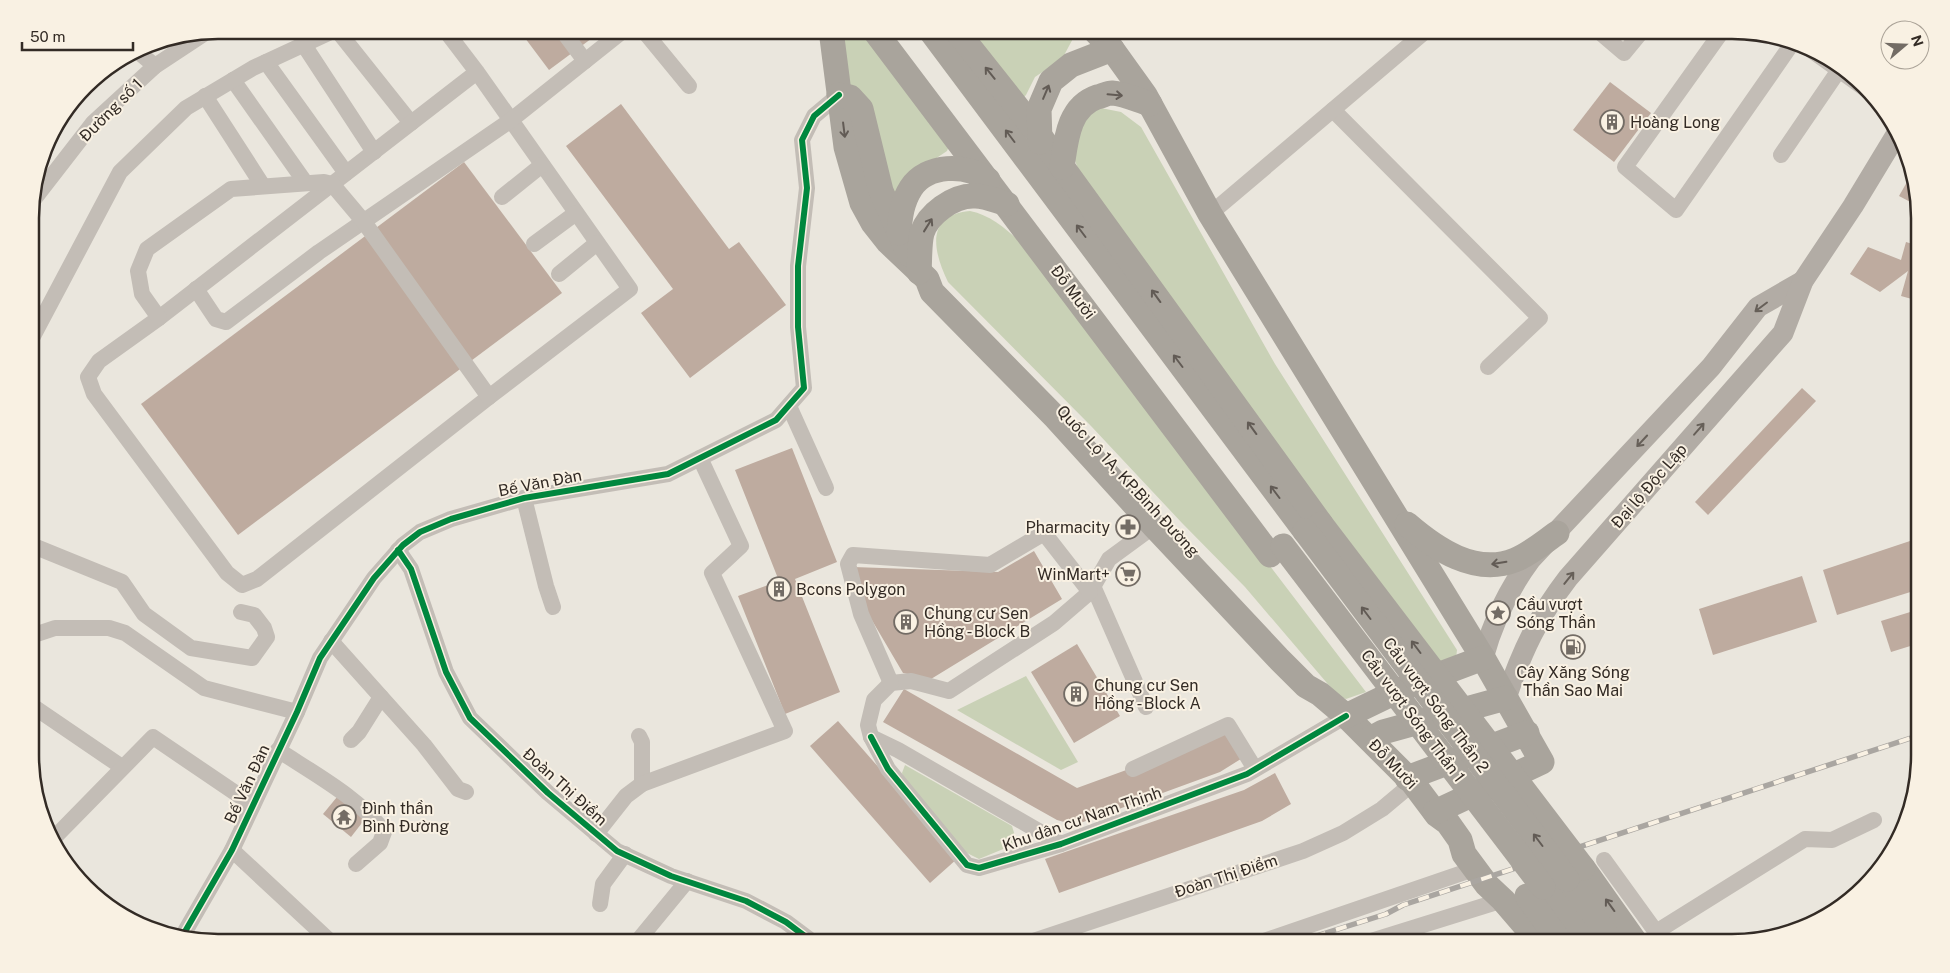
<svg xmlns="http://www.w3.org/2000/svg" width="1950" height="973" viewBox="0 0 1950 973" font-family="'Public Sans',sans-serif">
<rect width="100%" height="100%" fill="#eae6dd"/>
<g fill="#c9d1b6">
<path d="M 843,30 L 864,30 L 949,146 L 947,151 L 920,169 L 889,203 L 849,88 Z"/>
<path d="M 961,30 L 1073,30 L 1076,33 L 1062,59 L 1035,77 L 1026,95 L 1019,102 Z"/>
<path d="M 1096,107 L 1121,112 L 1141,127 L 1275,364 L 1457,650 L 1456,658 L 1443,665 L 1137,262 L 1080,174 L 1071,150 L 1073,122 Z"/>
<path d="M 970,211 C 990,215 1005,228 1019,241 L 1219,499 L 1366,692 L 1346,699 L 1338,696 L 1245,587 L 1182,523 L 1091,426 L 948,282 C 933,251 925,215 970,211 Z"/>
<path d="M 1026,676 L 1078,762 L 1061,770 L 957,710 Z"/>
<path d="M 905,765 L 1012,826 L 1015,836 L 1013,845 L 979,859 L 965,852 L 905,782 L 902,773 Z"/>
</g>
<g fill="#beab9f">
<path d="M 519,30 L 603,30 L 549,70 Z"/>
<path d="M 1610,82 L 1651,113 L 1614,162 L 1573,130 Z"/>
<path d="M 621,104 L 729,249 L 739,242 L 786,305 L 690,378 L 641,313 L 673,289 L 566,146 Z"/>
<path d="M 464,162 L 562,293 L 238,535 L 141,404 Z"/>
<path d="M 1911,175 L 1918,194 L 1918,206 L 1899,196 Z"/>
<path d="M 1906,242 L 1919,246 L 1919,301 L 1901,296 L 1908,271 L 1880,292 L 1850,274 L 1868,247 L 1901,260 Z"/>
<path d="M 1802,388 L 1816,401 L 1708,515 L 1695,502 Z"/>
<path d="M 792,448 L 837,562 L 795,579 L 840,692 L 785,714 L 738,596 L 779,581 L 735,470 Z"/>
<path d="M 1919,538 L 1920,589 L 1837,615 L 1823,570 Z"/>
<path d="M 1034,551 L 1062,599 L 931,679 L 903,673 L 860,600 L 853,567 L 998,572 Z"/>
<path d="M 1802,576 L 1817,622 L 1713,655 L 1699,609 Z"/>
<path d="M 1920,609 L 1920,643 L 1891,652 L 1881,621 Z"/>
<path d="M 1077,644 L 1120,716 L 1074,743 L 1031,672 Z"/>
<path d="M 904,689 L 1077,788 L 1203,742 L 1227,730 L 1244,757 L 1220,772 L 1075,825 L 1057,820 L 883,722 Z"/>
<path d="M 838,721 L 958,858 L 930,883 L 810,746 Z"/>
<path d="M 1275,773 L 1291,804 L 1262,821 L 1059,893 L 1045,859 L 1244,790 Z"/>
<path d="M 337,797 L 365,819 L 351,837 L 323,814 Z"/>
</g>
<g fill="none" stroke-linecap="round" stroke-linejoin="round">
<g stroke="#c3bdb6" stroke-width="16">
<path d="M 337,30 L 411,123"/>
<path d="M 445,30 L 477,72 L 630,289 L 489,397 L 257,579 L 242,585 L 227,573 L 94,394 L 88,377 L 99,361 L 159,318 L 477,72"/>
<path d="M 562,30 L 585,61"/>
<path d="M 643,30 L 689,86"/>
<path d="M 1597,30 L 1624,53 L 1643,30"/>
<path d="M 1723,30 L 1625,167 L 1676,210 L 1789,48 L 1790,43"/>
<path d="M 304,45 L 374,152"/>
<path d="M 1808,48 L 1871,93"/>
<path d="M 136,50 L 155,66"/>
<path d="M 266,62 L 346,173"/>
<path d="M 233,80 L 305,182"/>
<path d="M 205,96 L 263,186"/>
<path d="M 1333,110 L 1540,318 L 1488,367"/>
<path d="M 1781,155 L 1839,70"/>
<path d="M 502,197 L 542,165"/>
<path d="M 31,203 L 93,123 L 155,66 L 205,33"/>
<path d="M 1210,214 L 1427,30"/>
<path d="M 534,244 L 576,213"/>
<path d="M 559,274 L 597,243"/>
<path d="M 196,289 L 216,319 L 226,322 L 319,252 L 511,120 L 624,30"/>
<path d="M 159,318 L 142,294 L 138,271 L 147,249 L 231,189 L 324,182 L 332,184 L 364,222 L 489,397"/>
<path d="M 31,340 L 120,172 L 186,108 L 253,68 L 335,30"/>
<path d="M 789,406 L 826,488"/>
<path d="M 524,498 L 546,586 L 553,607"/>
<path d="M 1154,526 L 1109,559 L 1090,592 L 1054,623 L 949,691 L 911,681 L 891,683 L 874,700 L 868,725 L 871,737 L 888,769 L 967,865 L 979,868 L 1061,844 L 1247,774 L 1346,716"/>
<path d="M 31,545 L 122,582 L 144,614 L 191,648 L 252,658 L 267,637 L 264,628 L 254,615 L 241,612"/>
<path d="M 398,550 L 411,569 L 446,672 L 470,718 L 548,793 L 617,851 L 671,876 L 746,901 L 786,922 L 814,943"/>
<path d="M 1093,586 L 1146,707"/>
<path d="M 31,636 L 55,628 L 109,628 L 125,633 L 204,688 L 297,712"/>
<path d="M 331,641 L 424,745 L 458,789 L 466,792"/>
<path d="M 891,683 L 861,614 L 848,564 L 853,555 L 990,565 L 1044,533 L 1090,592"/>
<path d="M 31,705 L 122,767"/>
<path d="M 639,736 L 642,742 L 642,784"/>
<path d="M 871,737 L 898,750 L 1061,844"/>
<path d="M 351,740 L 359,732 L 381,697"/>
<path d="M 278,750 C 313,773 361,799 384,832 L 380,843 L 356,864"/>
<path d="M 1133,769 L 1228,725 L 1255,769"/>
<path d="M 596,834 L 626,796 L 642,784 L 785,731 L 712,573 L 741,546 L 700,458"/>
<path d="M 52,840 L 153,737 L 253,805"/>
<path d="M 232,850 L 332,943"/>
<path d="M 1604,860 L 1664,943"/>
<path d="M 600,904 L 603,884 L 625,854"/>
<path d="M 1656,932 L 1805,839 L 1832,840 L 1874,820"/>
<path d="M 183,935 L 232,850 L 297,712 L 320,658 L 374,578 L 403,545 L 420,532 L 451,519 L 524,498 L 668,474 L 776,420 L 804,388 L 798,327 L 798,266 L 807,188 L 802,140 L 814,116 L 839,95"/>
<path d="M 636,943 L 687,881"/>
<path d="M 1027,943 L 1303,851 L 1343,833 L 1382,809 L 1413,783"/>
<path d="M 1258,943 L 1474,869"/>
<path d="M 1365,943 L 1503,900"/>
</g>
<g stroke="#b2aca5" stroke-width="21">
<path d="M 1483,658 C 1493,621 1508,590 1531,559 L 1711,367 L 1758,307 L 1803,281"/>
<path d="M 1506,698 C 1522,651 1538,617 1568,578 L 1783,333 L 1803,281 L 1853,206 L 1896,135"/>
</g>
<g stroke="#a9a49c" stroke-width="25">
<path d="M 831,30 L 846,147 L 862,203 L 873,223 L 888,242 L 927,279 L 932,292 L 1056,418 L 1154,526 L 1278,658 L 1306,686 L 1320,694 L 1346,716 L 1413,783 L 1437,815 L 1448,823 L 1460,840 L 1464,854 L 1487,885 L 1503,900 L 1540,943"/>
<path d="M 874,30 L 1270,555"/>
<path d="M 930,30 L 1305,531"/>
<path d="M 956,30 L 1040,136 L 1321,524"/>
<path d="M 1094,30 L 1112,49 L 1145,95 L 1210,214 L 1483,658 L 1542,762 L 1435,812"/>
<path d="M 839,95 L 850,97 L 861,109 L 881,191 L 909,254"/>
<path d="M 1040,142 L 1039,109 L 1051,81 L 1071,65 L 1112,49"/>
<path d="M 1062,167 C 1066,141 1068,107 1097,97 C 1102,96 1107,93 1112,93 C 1125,94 1137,100 1150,104"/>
<path d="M 899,233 C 900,217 902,202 911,188 C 927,164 966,163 988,180"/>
<path d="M 919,272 C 920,259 919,245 922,233 C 928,214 953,196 973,196 C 984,195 996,201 1007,204"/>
<path d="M 1407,524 C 1436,549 1475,576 1515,560 C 1530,554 1544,542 1557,533"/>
<path d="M 1346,716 L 1406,687 L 1483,658"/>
<path d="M 1370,739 L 1383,732 L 1506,698"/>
<path d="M 1407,778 L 1527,733"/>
<path d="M 1583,868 L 1636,943"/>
<path d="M 1567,879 L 1612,943"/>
<path d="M 1543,887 L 1584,943"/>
<path d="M 1527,896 L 1561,943"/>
</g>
<g stroke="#aaa6a1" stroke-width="5.5">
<path id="rail" d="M 1294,943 L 1386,914 L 1403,905 L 1920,735"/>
</g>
<use href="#rail" stroke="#f9f1e3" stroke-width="4" stroke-dasharray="11" stroke-linecap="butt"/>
<g stroke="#a9a49c" stroke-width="25">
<path d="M 1321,524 L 1583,868"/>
<path d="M 1305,531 L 1567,879"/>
<path d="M 1283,546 L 1543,887"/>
</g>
<g stroke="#f9f1e3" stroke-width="9">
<g id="cycleway">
<path d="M 398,550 L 411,569 L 446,672 L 470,718 L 548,793 L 617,851 L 671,876 L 746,901 L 786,922 L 814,943"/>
<path d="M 871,737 L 888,769 L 967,865 L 979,868 L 1061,844 L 1247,774 L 1346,716"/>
<path d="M 183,935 L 232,850 L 297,712 L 320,658 L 374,578 L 403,545 L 420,532 L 451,519 L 524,498 L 668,474 L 776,420 L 804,388 L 798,327 L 798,266 L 807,188 L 802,140 L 814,116 L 839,95"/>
</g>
</g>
<use href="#cycleway" stroke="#00873e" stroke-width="6"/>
</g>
<defs><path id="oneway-shaft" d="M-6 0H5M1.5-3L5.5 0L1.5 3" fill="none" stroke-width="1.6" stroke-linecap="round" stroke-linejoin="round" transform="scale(1.25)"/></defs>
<g stroke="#625b55">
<use href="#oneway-shaft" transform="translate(990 73) rotate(-129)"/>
<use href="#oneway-shaft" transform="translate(1046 92) rotate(-67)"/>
<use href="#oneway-shaft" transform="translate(1115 95) rotate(5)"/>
<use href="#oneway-shaft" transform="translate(844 130) rotate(83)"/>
<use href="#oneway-shaft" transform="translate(1010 136) rotate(-127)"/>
<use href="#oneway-shaft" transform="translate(928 225) rotate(-58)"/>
<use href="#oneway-shaft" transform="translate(1081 231) rotate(-127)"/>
<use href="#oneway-shaft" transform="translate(1156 296) rotate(-126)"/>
<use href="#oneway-shaft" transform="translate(1178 361) rotate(-127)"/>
<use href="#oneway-shaft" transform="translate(1252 428) rotate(-126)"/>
<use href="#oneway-shaft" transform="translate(1275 492) rotate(-127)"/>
<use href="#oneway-shaft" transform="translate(1499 563) rotate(171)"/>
<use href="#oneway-shaft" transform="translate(1366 613) rotate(-127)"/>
<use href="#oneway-shaft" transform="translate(1416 647) rotate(-127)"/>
<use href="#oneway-shaft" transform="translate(1538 840) rotate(-127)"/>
<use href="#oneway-shaft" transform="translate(1610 905) rotate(-126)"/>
</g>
<g stroke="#665f58">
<use href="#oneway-shaft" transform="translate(1761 307) rotate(143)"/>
<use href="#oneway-shaft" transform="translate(1699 429) rotate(-49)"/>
<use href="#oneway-shaft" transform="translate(1642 441) rotate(133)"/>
<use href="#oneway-shaft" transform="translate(1569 578) rotate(-51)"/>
</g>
<defs>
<g id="building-ring" transform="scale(1.25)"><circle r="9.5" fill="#f9f1e3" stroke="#736c65" stroke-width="1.5"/><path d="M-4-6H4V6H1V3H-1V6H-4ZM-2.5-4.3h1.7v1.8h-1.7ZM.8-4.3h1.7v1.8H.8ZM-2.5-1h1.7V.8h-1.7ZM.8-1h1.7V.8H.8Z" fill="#736c65"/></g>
<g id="pharmacy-ring" transform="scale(1.25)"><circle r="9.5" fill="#f9f1e3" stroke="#736c65" stroke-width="1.5"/><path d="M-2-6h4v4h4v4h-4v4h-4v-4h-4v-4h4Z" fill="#736c65"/></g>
<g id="supermarket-ring" transform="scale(1.25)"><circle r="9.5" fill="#f9f1e3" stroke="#736c65" stroke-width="1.5"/><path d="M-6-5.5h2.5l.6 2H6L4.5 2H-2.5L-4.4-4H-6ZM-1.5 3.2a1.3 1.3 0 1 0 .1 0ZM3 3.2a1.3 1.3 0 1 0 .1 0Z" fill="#736c65"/></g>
<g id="sight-ring" transform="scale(1.25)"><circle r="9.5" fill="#f9f1e3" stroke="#736c65" stroke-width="1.5"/><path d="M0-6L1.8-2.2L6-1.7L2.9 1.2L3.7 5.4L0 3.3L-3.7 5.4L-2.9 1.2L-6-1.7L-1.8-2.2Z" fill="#736c65"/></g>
<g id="fuel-ring" transform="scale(1.25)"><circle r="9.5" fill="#f9f1e3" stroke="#736c65" stroke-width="1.5"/><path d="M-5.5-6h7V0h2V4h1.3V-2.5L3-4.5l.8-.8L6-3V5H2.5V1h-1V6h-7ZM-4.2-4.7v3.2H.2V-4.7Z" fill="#736c65"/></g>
<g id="temple-ring" transform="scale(1.25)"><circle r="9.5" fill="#f9f1e3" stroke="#736c65" stroke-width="1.5"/><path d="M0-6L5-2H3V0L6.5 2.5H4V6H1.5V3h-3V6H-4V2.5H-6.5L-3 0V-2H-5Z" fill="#736c65"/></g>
</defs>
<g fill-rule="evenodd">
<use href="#building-ring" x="1612" y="122"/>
<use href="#pharmacy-ring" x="1128" y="527"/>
<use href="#supermarket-ring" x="1128" y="574"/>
<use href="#building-ring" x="779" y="589"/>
<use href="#sight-ring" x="1498" y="613"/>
<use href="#building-ring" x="906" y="622"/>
<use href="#fuel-ring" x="1573" y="647"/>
<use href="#building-ring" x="1076" y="694"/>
<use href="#temple-ring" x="344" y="817"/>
</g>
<g text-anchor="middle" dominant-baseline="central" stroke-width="4" stroke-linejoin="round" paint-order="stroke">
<g font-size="16" fill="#332b25" stroke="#f9f1e3">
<text transform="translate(111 110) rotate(-45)">Đường số 1</text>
<text transform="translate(1073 292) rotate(53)">Đỗ Mười</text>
<text transform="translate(1128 481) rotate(47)">Quốc Lộ 1A, KP.Bình Đường</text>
<text transform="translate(540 483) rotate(-11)">Bế Văn Đàn</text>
<text transform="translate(1649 486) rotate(-49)">Đại lộ Độc Lập</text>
<text transform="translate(1436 705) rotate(53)">Cầu vượt Sóng Thần 2</text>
<text transform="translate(1413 716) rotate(53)">Cầu vượt Sóng Thần 1</text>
<text transform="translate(1393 764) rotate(46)">Đỗ Mười</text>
<text transform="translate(247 784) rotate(-65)">Bế Văn Đàn</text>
<text transform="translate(565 787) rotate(42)">Đoàn Thị Điểm</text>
<text transform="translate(1082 819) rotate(-19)">Khu dân cư Nam Thịnh</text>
<text transform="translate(1226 876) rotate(-18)">Đoàn Thị Điểm</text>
</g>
<g font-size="16" fill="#332b25" stroke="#f9f1e3" text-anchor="start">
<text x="1630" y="122">Hoàng Long</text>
<text x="1110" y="527" text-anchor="end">Pharmacity</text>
<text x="1110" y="574" text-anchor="end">WinMart+</text>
<text x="796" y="589">Bcons Polygon</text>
<text x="1516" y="604">Cầu vượt<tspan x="1516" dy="18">Sóng Thần</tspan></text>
<text x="924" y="613">Chung cư Sen<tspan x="924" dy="18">Hồng - Block B</tspan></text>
<text x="1573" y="672" text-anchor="middle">Cây Xăng Sóng<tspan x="1573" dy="18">Thần Sao Mai</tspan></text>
<text x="1094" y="685">Chung cư Sen<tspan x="1094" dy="18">Hồng - Block A</tspan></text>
<text x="362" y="808">Đình thần<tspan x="362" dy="18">Bình Đường</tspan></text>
</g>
</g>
<path d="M0 0H1950V973H0ZM218 39H1732A179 179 0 0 1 1911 218V755A179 179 0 0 1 1732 934H218A179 179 0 0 1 39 755V218A179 179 0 0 1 218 39Z" fill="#f9f1e3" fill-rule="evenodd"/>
<path fill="none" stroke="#332b25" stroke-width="2.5" d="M218 39H1732A179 179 0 0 1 1911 218V755A179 179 0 0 1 1732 934H218A179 179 0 0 1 39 755V218A179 179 0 0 1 218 39Z"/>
<g transform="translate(1905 45) rotate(71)"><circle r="24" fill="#f9f1e3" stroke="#aaa297"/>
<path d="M0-4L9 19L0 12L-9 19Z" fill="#736c65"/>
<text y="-8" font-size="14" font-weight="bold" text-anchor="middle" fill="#332b25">N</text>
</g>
<path d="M22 42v8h111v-8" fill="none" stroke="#332b25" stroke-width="2.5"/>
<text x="30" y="42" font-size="15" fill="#332b25" stroke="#f9f1e3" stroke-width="4" paint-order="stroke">50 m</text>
</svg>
